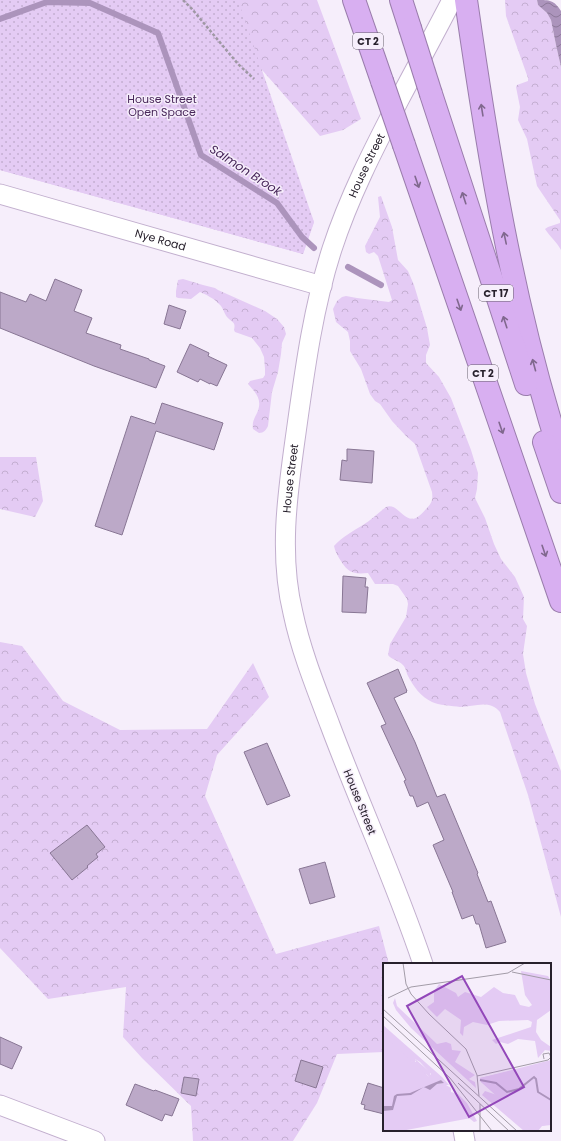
<svg xmlns="http://www.w3.org/2000/svg" width="561" height="1141" viewBox="0 0 561 1141" font-family="Poppins,sans-serif">
<defs>
<pattern id="forest-crowns" width="20" height="18" patternUnits="userSpaceOnUse"><rect width="20" height="18" fill="#e4cbf4"/><path d="M2 6a3 3 0 1 1 6 0M12 15a3 3 0 1 1 6 0" fill="none" stroke="#c4aed1"/></pattern>
<pattern id="park-dots" width="8" height="8" patternUnits="userSpaceOnUse"><rect width="8" height="8" fill="#e4cbf4"/><path d="M2 2h.1M6 6h.1" fill="none" stroke="#c4aed1" stroke-width="1.8" stroke-linecap="round"/></pattern>
<pattern id="water-waves" width="16" height="10" patternUnits="userSpaceOnUse"><rect width="16" height="10" fill="#ac94bc"/><path d="M0 5q4-4 8 0t8 0" fill="none" stroke="#8c7899"/></pattern>
</defs>
<rect width="100%" height="100%" fill="#f6eefb"/>
<g fill="url(#forest-crowns)">
<path d="M 0,0 L 317,0 L 361,119 L 343,130 L 320,136 L 242,47 L 314,222 L 303,254 L 0,170 Z"/>
<path d="M 505,0 L 537,0 L 538,5 L 547,13 L 551,20 L 556,45 L 561,67 L 561,250 C 557,242 550,237 545,229 L 548,227 L 560,223 L 560,220 L 537,186 L 527,139 L 518,120 L 520,107 L 516,87 L 517,85 L 528,81 L 528,78 L 506,16 Z"/>
<path d="M 381,196 L 392,227 L 398,260 L 408,271 L 414,285 L 427,328 L 430,345 L 426,355 L 426,363 L 439,377 L 451,398 L 471,450 L 478,473 L 477,489 L 475,498 L 485,518 L 494,544 L 501,559 L 515,577 L 524,597 L 523,619 L 527,626 L 523,654 L 526,673 L 535,704 L 561,771 L 561,917 L 528,795 L 500,712 C 489,699 474,707 460,707 C 453,706 438,705 432,702 C 421,697 413,686 408,676 C 406,672 406,668 403,665 C 398,660 392,660 388,655 L 390,644 L 406,617 L 408,604 L 407,599 L 398,586 L 393,584 L 375,584 L 368,573 C 351,575 347,571 339,558 C 337,554 335,551 334,546 C 342,537 353,531 363,525 C 371,520 378,513 386,507 C 399,502 405,527 419,516 C 422,514 424,511 426,509 C 432,503 433,500 432,492 L 415,444 L 406,436 L 392,421 L 380,404 L 375,401 L 370,394 L 361,369 L 350,351 L 350,341 L 348,332 L 336,322 L 333,309 L 337,301 L 342,297 L 346,296 L 357,298 L 389,302 L 392,300 L 378,256 L 374,252 L 369,254 L 366,252 L 365,246 L 380,217 L 378,197 Z"/>
<path d="M 183,279 L 203,285 L 215,288 L 218,290 L 265,311 L 277,319 L 284,327 L 286,334 L 282,343 L 281,354 L 278,372 L 272,392 L 268,426 C 266,430 264,433 259,433 L 253,429 C 252,422 254,419 257,413 C 263,400 256,393 248,384 L 250,381 L 263,378 L 265,375 L 265,369 L 264,357 L 260,348 L 252,338 L 235,332 L 234,330 C 236,321 232,323 227,317 C 224,313 223,307 219,304 C 215,299 205,294 200,292 L 191,299 L 178,298 L 176,297 L 176,291 L 178,280 Z"/>
<path d="M 0,457 L 36,457 L 43,501 L 35,517 L 0,509 Z"/>
<path d="M 0,642 L 22,646 L 63,701 L 120,730 L 207,729 L 253,663 L 269,697 L 217,755 L 205,796 L 276,954 L 379,926 L 389,964 L 384,964 L 384,1052 L 337,1054 L 317,1103 L 293,1141 L 193,1141 L 191,1106 L 142,1058 L 123,1037 L 126,987 L 48,999 L 0,948 Z"/>
</g>
<path fill="url(#park-dots)" d="M 0,0 L 238,0 L 314,222 L 303,254 L 0,170 Z"/>
<path fill="url(#water-waves)" d="M 537,0 C 550,0 554,0 561,11 L 561,67 L 556,45 L 551,20 L 547,13 L 538,5 Z"/>
<g fill="none" stroke-linecap="round" stroke-linejoin="round">
<g stroke="#ac94bc" stroke-width="6">
<path d="M 0,19 L 47,2 L 90,3 L 158,33 L 201,155 L 277,203 L 302,237 L 314,248"/>
<path d="M 348,267 L 381,285"/>
</g>
</g>
<g fill="#bca9c8" stroke="#887694">
<path d="M 55,279 L 82,290 L 74,311 L 92,318 L 86,333 L 121,345 L 120,349 L 149,359 L 149,360 L 165,366 L 156,388 L 94,366 L 0,328 L 0,292 L 26,302 L 30,294 L 46,301 Z"/>
<path d="M 169,305 L 186,311 L 180,329 L 164,324 Z"/>
<path d="M 190,344 L 209,353 L 208,356 L 227,365 L 217,386 L 210,383 L 210,384 L 200,379 L 198,382 L 177,372 Z"/>
<path d="M 162,403 L 223,423 L 214,450 L 156,431 L 122,535 L 95,526 L 131,416 L 155,424 Z"/>
<path d="M 347,449 L 374,451 L 372,483 L 340,480 L 342,460 L 347,461 Z"/>
<path d="M 343,576 L 366,578 L 365,587 L 368,587 L 366,613 L 342,612 Z"/>
<path d="M 398,669 L 407,691 L 406,691 L 407,692 L 394,698 L 415,742 L 437,797 L 445,794 L 478,873 L 477,874 L 488,902 L 491,901 L 506,942 L 486,948 L 479,924 L 476,924 L 473,915 L 462,919 L 452,892 L 453,892 L 433,845 L 444,840 L 428,802 L 417,807 L 413,796 L 410,796 L 404,781 L 406,780 L 381,726 L 386,724 L 367,683 Z"/>
<path d="M 267,743 L 290,796 L 267,805 L 244,752 Z"/>
<path d="M 87,825 L 105,847 L 96,854 L 98,857 L 87,866 L 88,867 L 72,880 L 50,853 Z"/>
<path d="M 325,862 L 335,897 L 310,904 L 299,869 Z"/>
<path d="M 0,1037 L 22,1047 L 12,1069 L 0,1064 Z"/>
<path d="M 301,1060 L 323,1067 L 316,1088 L 295,1081 Z"/>
<path d="M 184,1077 L 199,1079 L 196,1096 L 181,1093 Z"/>
<path d="M 368,1083 L 384,1088 L 384,1114 L 364,1109 L 365,1105 L 361,1104 Z"/>
<path d="M 135,1084 L 154,1091 L 155,1090 L 179,1099 L 172,1116 L 165,1114 L 162,1121 L 126,1105 Z"/>
</g>
<g fill="none" stroke-linecap="round" stroke-linejoin="round">
<g stroke="#c2afce" stroke-width="21">
<g id="minor">
<path id="s1" d="M 0,194 L 322,286"/>
<path id="s2" d="M 423,964 C 396,883 360,805 330,725 C 316,688 301,651 293,613 C 279,556 287,497 295,440 C 304,376 312,311 332,249 C 349,197 374,148 399,100 C 417,66 435,33 452,0"/>
<path d="M 0,1105 L 95,1141"/>
<path d="M 463,1130 L 465,1141"/>
</g>
</g>
<g stroke="#9a7dac" stroke-width="24">
<g id="highway">
<path d="M 354,0 L 382,81"/>
<path d="M 401,0 L 410,28"/>
<path d="M 466,0 C 488,154 513,308 561,456"/>
<path d="M 431,94 L 526,384"/>
<path d="M 404,145 L 561,601"/>
<path d="M 544,442 L 561,492"/>
</g>
</g>
<path stroke="#9f98a4" stroke-width="2.5" stroke-dasharray="3 2" stroke-linecap="butt" d="M 183,0 L 192,9 L 238,64 L 254,79"/>
<use href="#minor" stroke="#fff" stroke-width="19"/>
<use href="#highway" stroke="#d8aff1" stroke-width="22"/>
<g stroke="#9a7dac" stroke-width="24" stroke-linecap="butt">
<g id="highway-bridge">
<path d="M 410,28 L 431,94"/>
<path d="M 382,81 L 404,145"/>
</g>
</g>
<use href="#highway-bridge" stroke="#d8aff1" stroke-width="22"/>
</g>
<defs><path id="oneway-shaft" d="M-6 0H5M1.5-3L5.5 0L1.5 3" fill="none" stroke-width="1.6" stroke-linecap="round" stroke-linejoin="round"/></defs>
<g stroke="#80688e">
<use href="#oneway-shaft" transform="translate(482 110) rotate(-99)"/>
<use href="#oneway-shaft" transform="translate(417 182) rotate(71)"/>
<use href="#oneway-shaft" transform="translate(464 198) rotate(-108)"/>
<use href="#oneway-shaft" transform="translate(505 238) rotate(-102)"/>
<use href="#oneway-shaft" transform="translate(459 305) rotate(71)"/>
<use href="#oneway-shaft" transform="translate(505 322) rotate(-108)"/>
<use href="#oneway-shaft" transform="translate(534 365) rotate(-105)"/>
<use href="#oneway-shaft" transform="translate(501 428) rotate(71)"/>
<use href="#oneway-shaft" transform="translate(544 551) rotate(71)"/>
</g>
<g text-anchor="middle" dominant-baseline="central" stroke-width="3" stroke-linejoin="round" paint-order="stroke">
<g fill="#f6eefb" stroke="#655e6a" stroke-width="1">
<rect x="353" y="33" width="30" height="16" rx="3"/>
<rect x="479" y="285" width="34" height="16" rx="3"/>
<rect x="468" y="365" width="30" height="16" rx="3"/>
</g>
<g font-size="10" font-weight="bold" fill="#27202c">
<text x="368" y="41">CT 2</text>
<text x="496" y="293">CT 17</text>
<text x="483" y="373">CT 2</text>
</g>
<g font-size="11" fill="#49285b" stroke="#f6eefb">
<text x="162" y="99">House Street<tspan x="162" dy="13">Open Space</tspan></text>
</g>
<g font-size="11" fill="#27202c" stroke="#f6eefb">
<text stroke="none"><textPath href="#s2" startOffset="834">House Street</textPath></text>
<text stroke="none"><textPath href="#s1" startOffset="167">Nye Road</textPath></text>
<text stroke="none"><textPath href="#s2" startOffset="510">House Street</textPath></text>
<text transform="translate(360 802) rotate(68)">House Street</text>
</g>
<g font-size="12" font-style="italic" fill="#452458" stroke="#f6eefb">
<text transform="translate(246 170) rotate(33)">Salmon Brook</text>
</g>
</g>
<g transform="translate(383 963)">
<rect width="168" height="168" fill="#f6eefb"/>
<path d="M 138,8 L 165,13 L 168,18 L 168,47 L 154,57 L 153,69 L 158,77 L 168,84 L 168,88 L 162,87 L 155,95 L 152,78 L 135,76 L 125,81 L 117,79 L 113,81 L 109,77 L 148,64 L 149,59 L 145,57 L 116,58 L 104,62 L 90,59 L 81,64 L 80,73 L 77,70 L 78,57 L 62,46 L 54,54 L 44,44 L 51,39 L 51,28 L 56,21 L 73,30 L 75,34 L 82,29 L 98,34 L 111,24 L 120,30 L 132,32 L 137,42 L 146,44 L 149,42 L 142,32 ZM 12,35 L 14,43 L 54,81 L 63,79 L 68,81 L 69,87 L 78,88 L 72,99 L 92,112 L 86,116 L 92,119 L 93,125 L 28,65 L 13,47 L 10,40 ZM 0,62 L 59,114 L 66,122 L 63,122 L 68,125 L 68,129 L 75,131 L 84,140 L 94,158 L 91,159 L 86,155 L 0,167 L 54,121 L 60,120 L 58,117 L 49,122 L 0,114 L 43,111 L 45,114 L 48,111 L 37,99 L 32,96 L 32,100 L 27,98 L 0,77 ZM 168,97 L 168,162 L 159,163 L 155,168 L 141,168 L 99,132 L 102,128 L 114,132 L 98,119 L 97,115 Z" fill="#e4cbf4"/>
<path d="M 31,95 L 47,109 L 47,115 L 43,111 L 39,112 L 27,99 L 33,99 Z" fill="#e4cbf4"/>
<path d="M 0,72 L 79,144 L 88,155 L 18,168 L 0,168 ZM 154,102 L 158,133 L 168,139 L 168,161 L 149,165 L 98,119 L 97,115 Z" fill="#e4cbf4"/>
<path d="M 58,117 L 61,120 L 54,121 L 47,127 L 41,124 L 28,132 L 14,133 L 10,147 L 0,148 L 0,143 L 9,143 L 11,133 L 14,131 L 27,130 Z" fill="#ac94bc"/>
<path fill="none" stroke="#ac94bc" stroke-width="2" d="M 97,117 L 113,120 L 124,129 L 136,126 L 151,114 L 153,116 L 155,129 L 168,137"/>
<path fill="none" stroke="#a39ca8" stroke-width="1" d="M 20,0 L 23,21 L 28,31 L 46,51 L 83,86 L 94,112 L 96,133M 129,9 L 168,17M 5,35 L 28,24 L 125,10 L 142,0M 0,46 L 134,168M 0,53 L 67,115 L 109,168M 94,113 L 165,97 L 168,94 L 166,90 L 160,91 L 161,96M 75,120 L 126,168M 97,141 L 97,168"/>
<path fill="#9247b9" fill-opacity="0.15" stroke="#9247b9" stroke-width="2" d="M 79,13 L 141,124 L 86,154 L 24,43 Z"/>
<rect width="168" height="168" fill="none" stroke="#27202c" stroke-width="2"/>
</g>
</svg>
